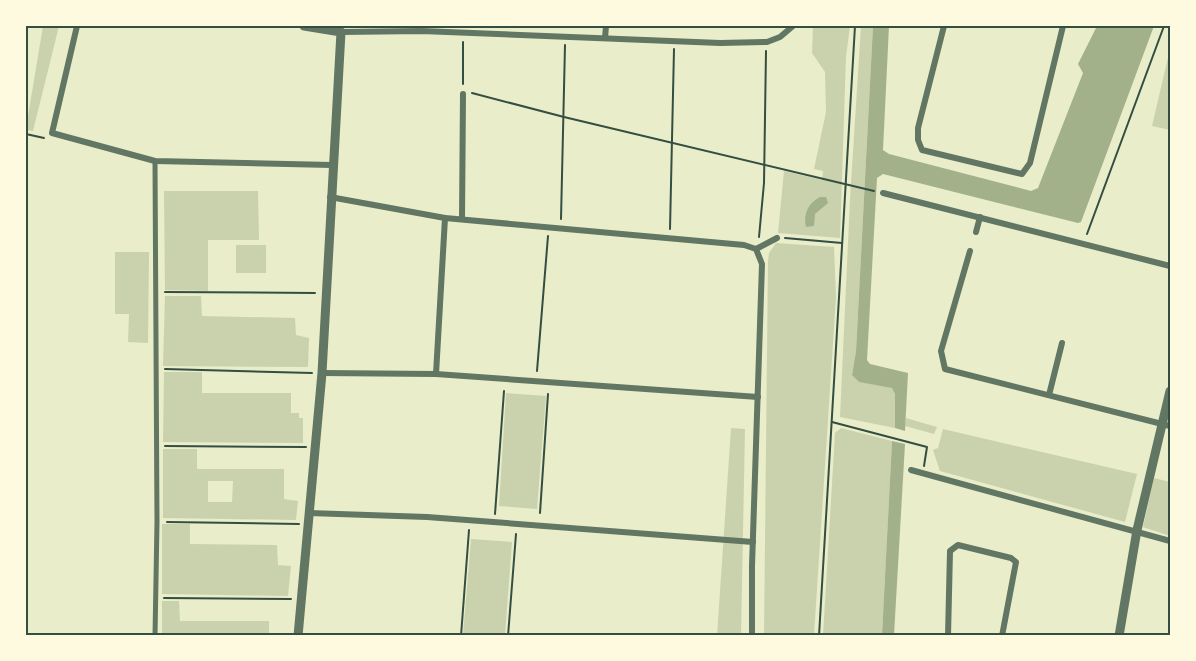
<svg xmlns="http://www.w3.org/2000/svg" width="1196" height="661" viewBox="0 0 1196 661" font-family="'Golos Text',sans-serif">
<rect width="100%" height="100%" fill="#e9edc9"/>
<g fill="#cad2ad" fill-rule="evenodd">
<path d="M 43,26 L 59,26 L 33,131 L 26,130 L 26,128 Z"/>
<path d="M 813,26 L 850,26 L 846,57 L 840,238 L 778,233 L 784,171 L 822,180 L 823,171 L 814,169 L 826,112 L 825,72 L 812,53 Z"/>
<path d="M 861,26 L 873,26 L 856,351 L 852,375 L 859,382 L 892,387 L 895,394 L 895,428 L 840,417 L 850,199 Z"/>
<path d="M 1170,49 L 1170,130 L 1152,126 Z"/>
<path d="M 164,191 L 258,191 L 259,240 L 208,240 L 208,291 L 165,290 Z"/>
<path d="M 776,243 L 834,247 L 836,297 L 814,635 L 764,635 L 768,261 L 769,253 Z"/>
<rect x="236" y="245" width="30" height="28"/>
<path d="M 115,252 L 149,252 L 148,343 L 128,342 L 129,314 L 115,314 Z"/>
<path d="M 165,296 L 201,296 L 202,316 L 295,318 L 296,335 L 309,338 L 308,367 L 163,366 Z"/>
<path d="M 164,372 L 202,372 L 202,393 L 291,393 L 291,413 L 299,413 L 299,418 L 303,418 L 303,443 L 163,442 Z"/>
<path d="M 506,393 L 546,396 L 537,509 L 499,506 Z"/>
<path d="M 906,418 L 937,427 L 934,434 L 905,426 Z"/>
<path d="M 731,428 L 745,429 L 741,635 L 717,636 Z"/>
<path d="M 841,428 L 892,441 L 882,635 L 823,636 L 835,433 Z"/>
<path d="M 943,429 L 1137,474 L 1125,522 L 940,471 L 933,450 L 938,448 Z"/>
<path d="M 163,449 L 197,449 L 197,469 L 284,469 L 284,499 L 298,501 L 296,520 L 163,518 ZM 208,481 L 233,481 L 232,502 L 208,502 Z"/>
<path d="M 1154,478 L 1170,482 L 1170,536 L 1143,527 Z"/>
<path d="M 162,524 L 190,524 L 190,544 L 277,545 L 278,565 L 291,566 L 288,596 L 162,594 Z"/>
<path d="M 471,539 L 512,542 L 505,635 L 463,635 Z"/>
<path d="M 162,601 L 179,601 L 180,621 L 269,621 L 269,635 L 162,635 Z"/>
</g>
<g fill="#a3b18a">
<path d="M 873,26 L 889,26 L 883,150 L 889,154 L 1031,191 L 1038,188 L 1083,73 L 1078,64 L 1097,26 L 1154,26 L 1081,222 L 1078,223 L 883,174 L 877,178 L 867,360 L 870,364 L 908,373 L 905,431 L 895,428 L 895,394 L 892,388 L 859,382 L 852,375 L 856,351 Z"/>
<path d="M 820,197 L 826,197 L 828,203 L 815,214 L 814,226 L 806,227 C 803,214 808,203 820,197 Z"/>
<path d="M 892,441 L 905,444 L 894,635 L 882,635 Z"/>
</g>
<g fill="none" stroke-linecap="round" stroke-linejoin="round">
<g stroke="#344e41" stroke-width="2">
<path d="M 463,42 L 463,84"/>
<path d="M 472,93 L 564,117 L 874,191"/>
<path d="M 26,134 L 44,138"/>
<path d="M 561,219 L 565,45"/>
<path d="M 670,229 L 674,49"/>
<path d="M 1087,234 L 1164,26"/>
<path d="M 759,237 L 764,183 L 766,51"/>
<path d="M 785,238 L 842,243"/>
<path d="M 165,292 L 315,293"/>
<path d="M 165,369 L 312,373"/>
<path d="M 537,371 L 548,236"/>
<path d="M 832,422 L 927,447 L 924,466"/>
<path d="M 165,446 L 306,447"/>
<path d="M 540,513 L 548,394"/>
<path d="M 495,514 L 504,391"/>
<path d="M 167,522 L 299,524"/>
<path d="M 164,598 L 291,599"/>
<path d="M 461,636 L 469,530"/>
<path d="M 508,636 L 516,534"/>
<path d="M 819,636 L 855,26"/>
</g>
<path stroke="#617663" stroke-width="5" d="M 155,636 L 157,522 L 155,161"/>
<g stroke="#617663" stroke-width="6">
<path d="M 77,26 L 52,133 L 155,161 L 332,165"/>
<path d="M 944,26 L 918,128 L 918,140 L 922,150 L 1022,174 L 1030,163 L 1063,26"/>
<path d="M 341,32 L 422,31 L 720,43 L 767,42 L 780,37 L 793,26"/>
<path d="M 605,38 L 606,26"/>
<path d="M 883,193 L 1170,266"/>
<path d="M 330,197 L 445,218 L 744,245 L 756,249 L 762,264 L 752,566 L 752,636"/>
<path d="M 462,219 L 463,94"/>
<path d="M 976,232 L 980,217"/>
<path d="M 756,249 L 777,238"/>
<path d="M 970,251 L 941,351 L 945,369 L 1170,426"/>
<path d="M 322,373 L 436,374 L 758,397"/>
<path d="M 436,374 L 445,218"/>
<path d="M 1049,395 L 1062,343"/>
<path d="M 911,470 L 1170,541"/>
<path d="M 309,513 L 427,517 L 753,542"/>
<path d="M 948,636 L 950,551 L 958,545 L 1011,558 L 1016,562 L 1002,636"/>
</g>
<g stroke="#617663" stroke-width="9">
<path d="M 298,636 L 322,373 L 341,32 L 304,26"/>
<path d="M 1119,636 L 1137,530 L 1170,391"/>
</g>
</g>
<rect width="1196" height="661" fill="none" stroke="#fefae0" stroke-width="54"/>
<rect x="27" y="27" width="1142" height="607" fill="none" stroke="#344e41" stroke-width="2"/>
</svg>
